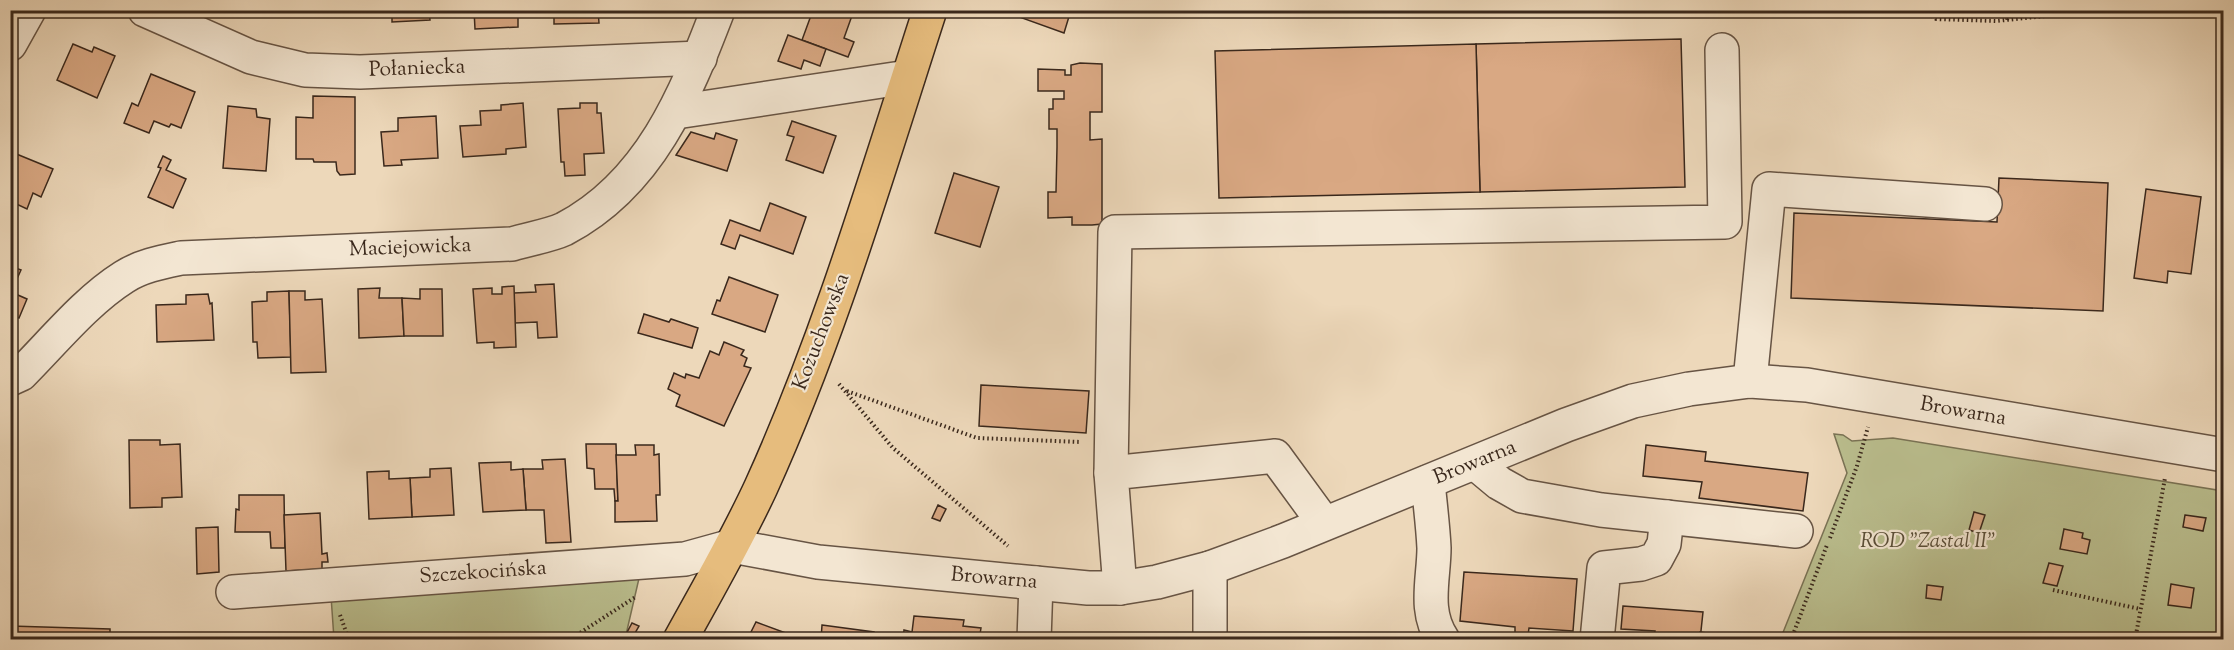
<svg xmlns="http://www.w3.org/2000/svg" width="2234" height="650" viewBox="0 0 2234 650" font-family="'Sorts Mill Goudy',serif">
<rect width="100%" height="100%" fill="#edd8ba"/>
<filter id="stains"><feTurbulence type="fractalNoise" baseFrequency=".00333" numOctaves="4"/><feColorMatrix values="0 0 0 0 .2 0 0 0 0 .09 0 0 0 0 .02 0 0 0 .5 -.17"/></filter>
<radialGradient id="worn" r=".72"><stop offset=".6" stop-color="#630" stop-opacity="0"/><stop offset="1" stop-color="#630" stop-opacity=".3"/></radialGradient>
<g fill="#babe8e" stroke="#7a7355" stroke-width="1.5">
<path d="M 1834,434 L 1843,435 L 1852,441 L 1893,438 L 2223,491 L 2223,639 L 1780,640 L 1847,473 Z"/>
<path d="M 640,574 L 625,639 L 334,639 L 331,596 Z"/>
</g>
<g fill="#d9a883" stroke="#3a281c" stroke-width="1.5">
<path d="M 392,10 L 429,10 L 430,20 L 392,22 Z"/>
<path d="M 474,10 L 518,10 L 518,27 L 475,29 Z"/>
<path d="M 554,10 L 598,10 L 599,23 L 554,24 Z"/>
<path d="M 813,10 L 854,10 L 844,38 L 854,42 L 848,57 L 802,40 Z"/>
<path d="M 1000,10 L 1071,10 L 1064,33 Z"/>
<path d="M 788,35 L 826,49 L 820,66 L 804,60 L 801,69 L 778,61 Z"/>
<path d="M 1681,39 L 1685,187 L 1480,192 L 1476,44 Z"/>
<path d="M 73,44 L 92,52 L 94,47 L 115,56 L 97,98 L 57,80 Z"/>
<path d="M 1476,44 L 1480,192 L 1219,198 L 1215,51 Z"/>
<path d="M 1080,63 L 1102,64 L 1102,112 L 1090,112 L 1090,140 L 1102,139 L 1102,224 L 1092,225 L 1072,225 L 1072,217 L 1048,218 L 1048,192 L 1056,192 L 1057,147 L 1057,129 L 1049,129 L 1049,109 L 1053,109 L 1053,99 L 1064,99 L 1064,91 L 1038,91 L 1038,69 L 1065,70 L 1065,75 L 1071,75 L 1071,65 Z"/>
<path d="M 151,74 L 195,92 L 181,128 L 171,124 L 169,127 L 154,121 L 149,133 L 124,123 L 132,103 L 138,106 Z"/>
<path d="M 313,96 L 355,97 L 355,174 L 340,175 L 337,171 L 336,162 L 314,162 L 313,159 L 296,159 L 296,117 L 313,118 Z"/>
<path d="M 523,103 L 526,147 L 506,149 L 506,154 L 463,157 L 460,126 L 481,125 L 480,111 L 501,110 L 501,105 Z"/>
<path d="M 580,103 L 597,103 L 597,113 L 601,113 L 604,153 L 584,154 L 585,175 L 565,176 L 564,162 L 561,162 L 558,109 L 580,108 Z"/>
<path d="M 228,106 L 256,109 L 257,117 L 270,119 L 266,171 L 223,168 Z"/>
<path d="M 436,116 L 438,158 L 401,160 L 402,165 L 384,166 L 381,132 L 398,131 L 398,118 Z"/>
<path d="M 792,121 L 836,136 L 823,173 L 786,160 L 794,137 L 787,135 Z"/>
<path d="M 691,132 L 714,139 L 716,133 L 737,140 L 727,171 L 676,155 Z"/>
<path d="M 14,153 L 53,169 L 41,197 L 33,193 L 27,209 L 10,201 L 10,162 Z"/>
<path d="M 163,156 L 171,160 L 166,170 L 186,179 L 173,208 L 148,197 L 161,168 L 158,167 Z"/>
<path d="M 954,173 L 999,187 L 980,247 L 935,233 Z"/>
<path d="M 1999,178 L 2108,183 L 2103,311 L 1791,298 L 1794,213 L 1997,222 Z"/>
<path d="M 2146,189 L 2201,197 L 2191,274 L 2168,271 L 2167,283 L 2134,278 Z"/>
<path d="M 770,203 L 806,217 L 793,254 L 740,235 L 735,249 L 721,244 L 730,220 L 760,231 Z"/>
<path d="M 10,266 L 21,270 L 11,292 L 27,299 L 19,318 L 10,314 Z"/>
<path d="M 729,277 L 778,295 L 765,332 L 712,314 L 717,300 L 720,301 Z"/>
<path d="M 554,284 L 557,337 L 538,338 L 537,322 L 515,323 L 514,293 L 536,292 L 535,285 Z"/>
<path d="M 514,286 L 516,347 L 494,348 L 494,342 L 477,343 L 473,289 L 492,288 L 492,294 L 502,294 L 502,287 Z"/>
<path d="M 380,288 L 379,298 L 402,298 L 404,336 L 359,338 L 358,289 Z"/>
<path d="M 420,289 L 442,289 L 443,336 L 404,336 L 402,298 L 420,299 Z"/>
<path d="M 289,291 L 291,357 L 258,358 L 257,342 L 253,342 L 252,302 L 267,301 L 267,292 Z"/>
<path d="M 289,291 L 305,291 L 305,300 L 322,299 L 326,372 L 291,373 Z"/>
<path d="M 208,294 L 210,304 L 212,303 L 214,340 L 157,342 L 156,305 L 186,304 L 186,295 Z"/>
<path d="M 644,314 L 669,322 L 671,319 L 698,328 L 692,348 L 638,333 Z"/>
<path d="M 724,342 L 744,350 L 741,355 L 747,358 L 744,366 L 751,368 L 724,426 L 676,406 L 680,395 L 668,389 L 674,373 L 685,378 L 686,374 L 699,378 L 710,351 L 719,355 Z"/>
<path d="M 981,385 L 1089,391 L 1086,433 L 979,426 Z"/>
<path d="M 129,440 L 160,440 L 160,445 L 180,444 L 182,497 L 162,498 L 162,507 L 130,508 Z"/>
<path d="M 586,444 L 616,444 L 618,501 L 615,501 L 614,489 L 595,489 L 594,469 L 587,468 Z"/>
<path d="M 635,445 L 654,445 L 654,455 L 659,454 L 660,495 L 656,495 L 657,521 L 615,522 L 615,501 L 618,501 L 616,455 L 636,455 Z"/>
<path d="M 1646,445 L 1706,452 L 1705,461 L 1808,473 L 1803,511 L 1699,498 L 1702,482 L 1643,476 Z"/>
<path d="M 565,459 L 571,542 L 546,543 L 544,510 L 526,510 L 523,469 L 543,469 L 542,460 Z"/>
<path d="M 511,462 L 511,470 L 523,469 L 526,510 L 483,512 L 479,463 Z"/>
<path d="M 451,468 L 454,515 L 412,517 L 410,478 L 430,477 L 430,469 Z"/>
<path d="M 389,471 L 389,479 L 410,478 L 412,517 L 369,519 L 367,472 Z"/>
<path d="M 239,495 L 284,495 L 285,548 L 271,548 L 270,532 L 235,532 L 236,509 L 239,510 Z"/>
<path d="M 938,505 L 946,509 L 940,521 L 932,518 Z"/>
<path d="M 1974,512 L 1985,515 L 1979,533 L 1969,530 Z"/>
<path d="M 320,513 L 322,554 L 327,553 L 328,562 L 322,562 L 322,569 L 286,571 L 284,515 Z"/>
<path d="M 2185,515 L 2206,518 L 2203,531 L 2183,527 Z"/>
<path d="M 218,527 L 219,572 L 197,574 L 196,528 Z"/>
<path d="M 2064,529 L 2083,533 L 2082,538 L 2090,540 L 2087,554 L 2060,549 Z"/>
<path d="M 2049,563 L 2063,566 L 2057,586 L 2043,583 Z"/>
<path d="M 1464,572 L 1577,579 L 1573,631 L 1529,628 L 1528,635 L 1515,634 L 1515,627 L 1460,621 Z"/>
<path d="M 2171,584 L 2194,588 L 2191,608 L 2168,605 Z"/>
<path d="M 1927,585 L 1943,587 L 1941,600 L 1926,598 Z"/>
<path d="M 1623,606 L 1703,612 L 1700,640 L 1654,640 L 1655,631 L 1621,629 Z"/>
<path d="M 914,616 L 964,620 L 963,626 L 981,628 L 979,640 L 903,640 L 904,630 L 912,632 Z"/>
<path d="M 756,622 L 791,635 L 789,640 L 747,640 Z"/>
<path d="M 632,623 L 639,626 L 631,640 L 627,640 L 624,638 Z"/>
<path d="M 822,625 L 874,632 L 873,640 L 821,640 Z"/>
<path d="M 10,626 L 110,629 L 110,640 L 10,640 Z"/>
<path d="M 1700,632 L 1720,635 L 1769,640 L 1700,640 Z"/>
</g>
<g fill="none" stroke-linecap="round" stroke-linejoin="round">
<g stroke="#675444" stroke-width="36">
<g id="minor">
<path d="M 145,10 L 251,57 L 305,70 L 360,72 L 700,58"/>
<path d="M 10,44 L 29,10"/>
<path d="M 676,112 L 908,77"/>
<path d="M 10,379 L 21,374 C 53,342 86,301 124,277 C 141,266 162,262 181,258 L 512,244 C 528,239 549,236 564,229 C 650,184 685,96 718,10"/>
<path d="M 1750,381 L 1769,189 L 1985,204"/>
<path d="M 1475,463 L 1499,483 L 1522,496 L 1601,510 L 1796,531"/>
<path d="M 1111,473 L 1115,232 L 1725,222 L 1722,50"/>
<path d="M 1428,482 C 1430,504 1433,526 1434,548 C 1434,579 1423,611 1443,640"/>
<path d="M 1120,588 L 1111,473 L 1275,456 L 1324,523"/>
<path d="M 233,592 L 685,559 L 732,546 L 818,562 L 1088,588 L 1120,588 L 1157,582 L 1210,568 L 1283,541 L 1566,425 L 1633,401 L 1689,389 L 1750,381 L 1807,385 L 2224,455"/>
<path d="M 1034,640 L 1036,583"/>
<path d="M 1210,640 L 1210,568"/>
<path d="M 1597,640 L 1604,568 L 1641,564 L 1656,559 L 1664,544 L 1667,517"/>
</g>
</g>
<g stroke="#3a281c" stroke-width="36">
<path id="major" d="M 680,640 C 708,589 737,539 761,487 C 831,333 878,170 930,10"/>
</g>
<g stroke="#3a281c" stroke-width="4" stroke-dasharray="1.5 3" stroke-linecap="butt">
<path d="M 1925,10 L 1936,19 L 1996,21 L 2065,14 L 2078,10"/>
<path d="M 2007,20 L 2010,10"/>
<path d="M 839,384 L 893,448 L 1008,546"/>
<path d="M 847,391 L 977,438 L 1081,442"/>
<path d="M 1830,538 L 1857,466 L 1868,427"/>
<path d="M 2053,590 L 2140,609"/>
<path d="M 340,615 L 349,640"/>
<path d="M 569,640 L 637,596"/>
<path d="M 1791,640 L 1827,545"/>
<path d="M 2135,640 L 2165,478"/>
</g>
<use href="#minor" stroke="#f3e6d2" stroke-width="33"/>
<use href="#major" stroke="#e6bc7d" stroke-width="33"/>
</g>
<g text-anchor="middle" dominant-baseline="central" stroke-width="4.5" stroke-linejoin="round" paint-order="stroke">
<g font-size="21" fill="#3a281c" stroke="#f3e6d2">
<text transform="translate(417 69) rotate(-2)">Połaniecka</text>
<text transform="translate(410 248) rotate(-2)">Maciejowicka</text>
<text transform="translate(822 332) rotate(-69)">Kożuchowska</text>
<text transform="translate(1963 412) rotate(10)">Browarna</text>
<text transform="translate(1475 463) rotate(-22)">Browarna</text>
<text transform="translate(483 573) rotate(-4)">Szczekocińska</text>
<text transform="translate(994 579) rotate(5)">Browarna</text>
</g>
<g font-size="21" font-style="italic" fill="#5a4e38" stroke="#f3e6d2">
<text x="1928" y="542">ROD "Zastal II"</text>
</g>
</g>
<rect width="2234" height="650" fill="none" stroke="#edd8ba" stroke-width="36"/>
<rect x="12" y="12" width="2210" height="626" fill="none" stroke="#3a281c" stroke-width="3"/>
<rect x="18" y="18" width="2198" height="614" fill="none" stroke="#3a281c" stroke-width="1.5"/>
<rect width="100%" height="100%" filter="url(#stains)"/>
<rect width="100%" height="100%" fill="url(#worn)"/>
</svg>
